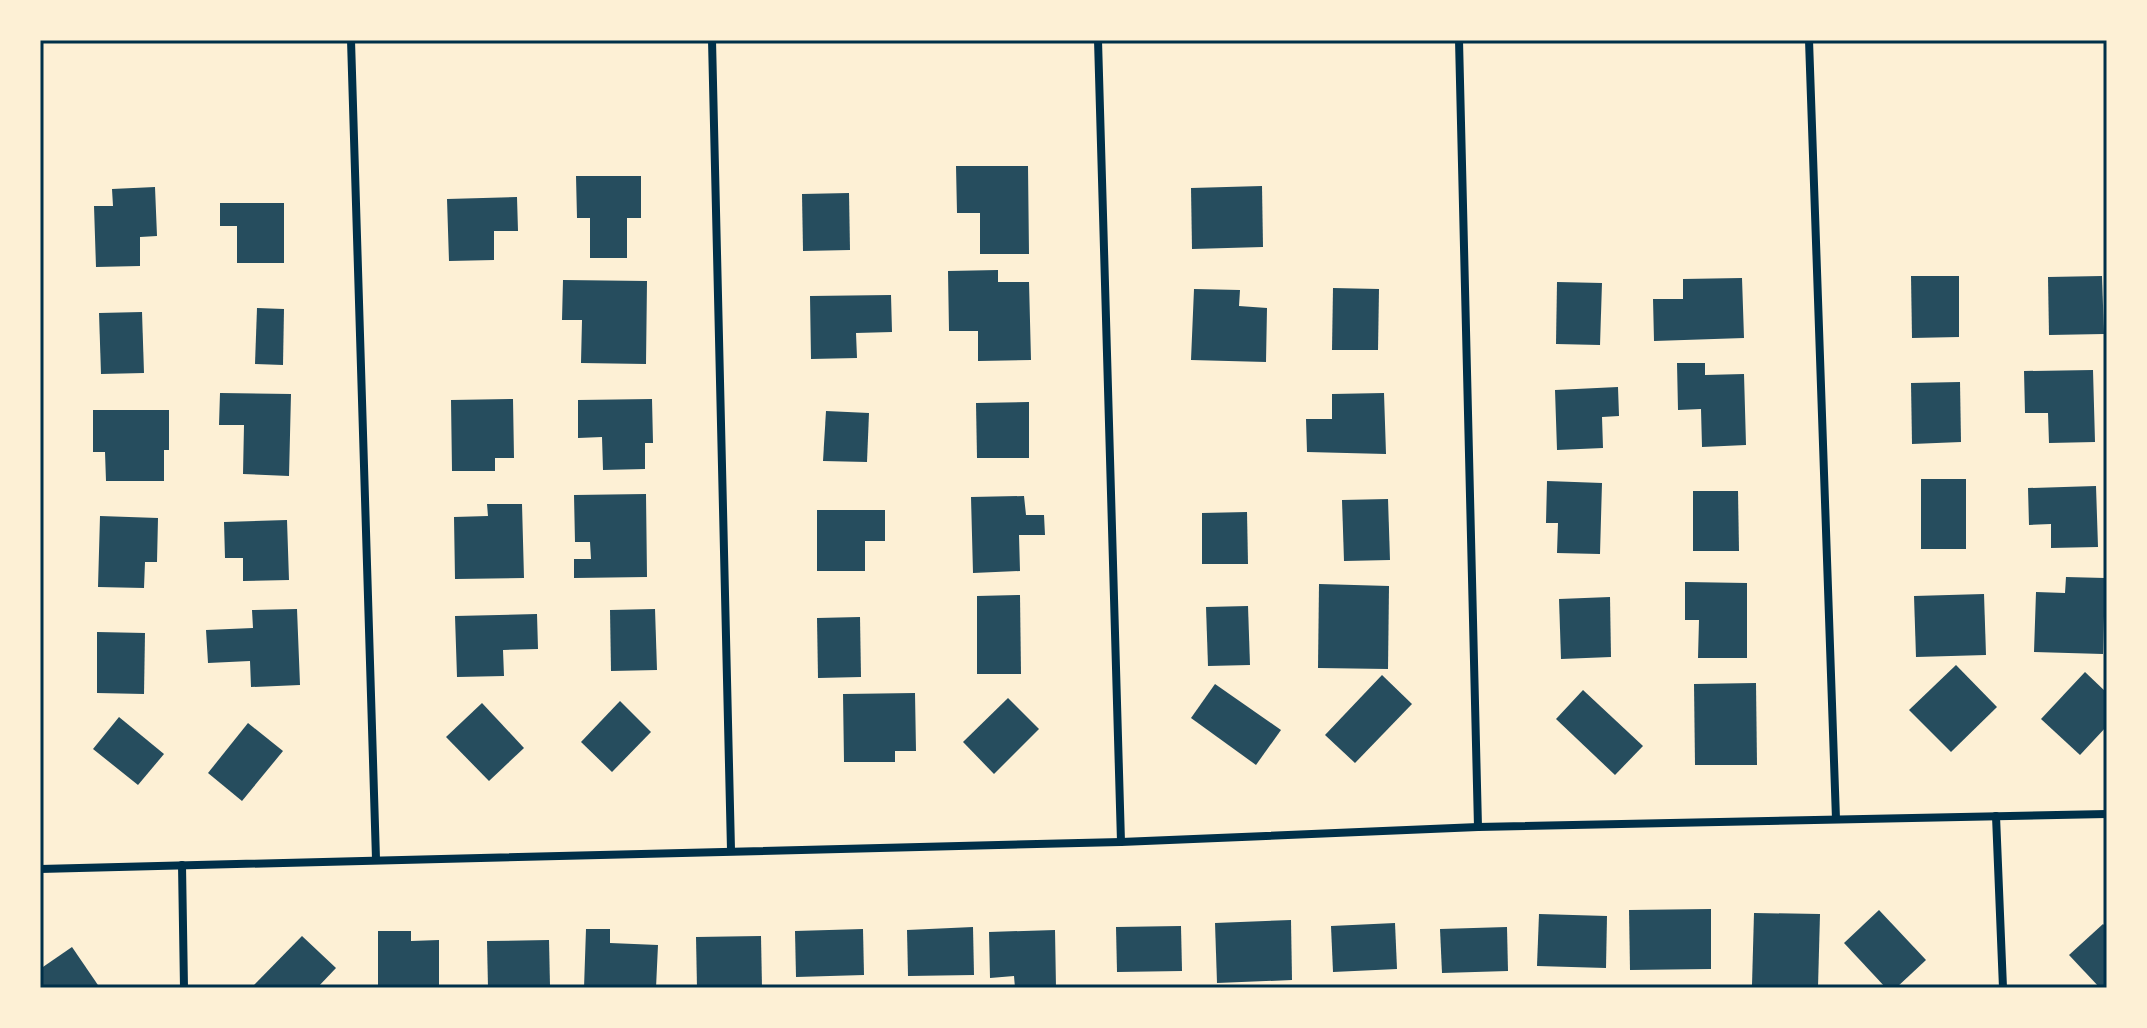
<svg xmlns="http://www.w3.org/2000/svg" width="2147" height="1028" viewBox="0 0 2147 1028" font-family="'Noto Sans',sans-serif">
<rect width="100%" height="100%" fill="#fdf0d5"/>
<g fill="#264d5e">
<path d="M 956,166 L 1028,166 L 1029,254 L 980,254 L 980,213 L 957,213 Z"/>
<path d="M 576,176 L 641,176 L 641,218 L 627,218 L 627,258 L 590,258 L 590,218 L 577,218 Z"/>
<path d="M 1262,186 L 1263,247 L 1192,249 L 1191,188 Z"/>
<path d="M 155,187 L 157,236 L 140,237 L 140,266 L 96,267 L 94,206 L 113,206 L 112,189 Z"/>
<path d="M 849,193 L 850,250 L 803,251 L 802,194 Z"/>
<path d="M 517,197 L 518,231 L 494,231 L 494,260 L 449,261 L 447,199 Z"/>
<path d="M 220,203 L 284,203 L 284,263 L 237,263 L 237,226 L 220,226 Z"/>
<path d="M 998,270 L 998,282 L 1029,282 L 1031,360 L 978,361 L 978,331 L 949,331 L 948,271 Z"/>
<path d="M 1911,276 L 1959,276 L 1959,337 L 1912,338 Z"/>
<path d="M 2102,276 L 2104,334 L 2049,335 L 2048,277 Z"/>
<path d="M 1742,278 L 1744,338 L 1654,341 L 1653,299 L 1683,299 L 1683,279 Z"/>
<path d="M 563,280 L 647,281 L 646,364 L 581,363 L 582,320 L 562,320 Z"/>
<path d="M 1557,282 L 1602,283 L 1600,345 L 1556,344 Z"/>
<path d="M 1333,288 L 1379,289 L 1378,350 L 1332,350 Z"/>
<path d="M 1194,289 L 1240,290 L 1239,306 L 1267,308 L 1266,362 L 1191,360 Z"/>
<path d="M 891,295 L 892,332 L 856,333 L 857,358 L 811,359 L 810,296 Z"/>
<path d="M 257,308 L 284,309 L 283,365 L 255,364 Z"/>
<path d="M 142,312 L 144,373 L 101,374 L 99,313 Z"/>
<path d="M 1677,363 L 1705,363 L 1705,375 L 1744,374 L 1746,445 L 1702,447 L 1701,409 L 1678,410 Z"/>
<path d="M 2093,370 L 2095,442 L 2049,443 L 2048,413 L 2025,413 L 2024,371 Z"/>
<path d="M 1960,382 L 1961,442 L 1912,444 L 1911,383 Z"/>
<path d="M 1618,387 L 1619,416 L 1602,417 L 1603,448 L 1557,450 L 1555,390 Z"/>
<path d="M 220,393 L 291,394 L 289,476 L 243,474 L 244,425 L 219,425 Z"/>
<path d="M 1384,393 L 1386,454 L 1307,452 L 1306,419 L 1332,419 L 1332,394 Z"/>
<path d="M 513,399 L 514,458 L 495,458 L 495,471 L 452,471 L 451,400 Z"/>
<path d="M 652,399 L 653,443 L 645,443 L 645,469 L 603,470 L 602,437 L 578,438 L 578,400 Z"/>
<path d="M 1029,402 L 1029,458 L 977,458 L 976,403 Z"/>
<path d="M 93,410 L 169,410 L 169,450 L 164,450 L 164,481 L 106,481 L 105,452 L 93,452 Z"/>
<path d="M 826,411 L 869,413 L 867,462 L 823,461 Z"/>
<rect x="1921" y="479" width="45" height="70"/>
<path d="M 1547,481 L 1602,483 L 1600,554 L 1557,553 L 1558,523 L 1546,523 Z"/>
<path d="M 2096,486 L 2098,547 L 2051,548 L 2051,524 L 2029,525 L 2028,488 Z"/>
<path d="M 1693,491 L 1738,491 L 1739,551 L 1693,551 Z"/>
<path d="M 646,494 L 647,577 L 574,578 L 574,559 L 591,559 L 590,542 L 575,542 L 574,495 Z"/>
<path d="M 1024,496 L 1026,515 L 1044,515 L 1045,535 L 1019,535 L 1020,571 L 973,573 L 971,497 Z"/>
<path d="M 1388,499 L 1390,560 L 1344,561 L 1342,500 Z"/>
<path d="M 487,504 L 522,504 L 524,578 L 455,579 L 454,517 L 488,516 Z"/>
<path d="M 817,510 L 885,510 L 885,541 L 865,541 L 865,571 L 817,571 Z"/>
<path d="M 1247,512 L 1248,564 L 1202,564 L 1202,513 Z"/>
<path d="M 100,516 L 158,518 L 157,562 L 145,562 L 144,588 L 98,587 Z"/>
<path d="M 287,520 L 289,580 L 243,581 L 243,558 L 225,558 L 224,522 Z"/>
<path d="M 2066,577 L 2105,578 L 2103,654 L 2034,652 L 2036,592 L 2065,593 Z"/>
<path d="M 1685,582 L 1747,583 L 1747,658 L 1698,658 L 1699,620 L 1685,620 Z"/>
<path d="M 1319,584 L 1389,586 L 1388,669 L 1318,668 Z"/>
<path d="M 1984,594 L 1986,655 L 1916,657 L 1914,596 Z"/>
<path d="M 1020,595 L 1021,674 L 977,674 L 977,596 Z"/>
<path d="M 1610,597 L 1611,657 L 1561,659 L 1559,599 Z"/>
<path d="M 1248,606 L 1250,665 L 1208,666 L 1206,607 Z"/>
<path d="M 297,609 L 300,685 L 251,687 L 250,661 L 208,663 L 206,630 L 253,628 L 252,610 Z"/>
<path d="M 655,609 L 657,670 L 611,671 L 610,610 Z"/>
<path d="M 537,614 L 538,649 L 503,650 L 504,676 L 457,677 L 455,616 Z"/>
<path d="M 860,617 L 861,677 L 818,678 L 817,618 Z"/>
<path d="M 97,632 L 145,633 L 144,694 L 97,693 Z"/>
<path d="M 1956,665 L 1997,707 L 1951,752 L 1909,710 Z"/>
<path d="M 2085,672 L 2107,693 L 2107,726 L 2080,755 L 2041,719 Z"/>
<path d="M 1382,675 L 1412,704 L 1355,763 L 1325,735 Z"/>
<path d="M 1756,683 L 1757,765 L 1695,765 L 1694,684 Z"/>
<path d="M 1215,684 L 1281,730 L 1256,765 L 1191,718 Z"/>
<path d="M 1583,690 L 1643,746 L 1615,775 L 1556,719 Z"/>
<path d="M 915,693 L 916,751 L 895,751 L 895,762 L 844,762 L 843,694 Z"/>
<path d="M 1008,698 L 1039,729 L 994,774 L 963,742 Z"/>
<path d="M 620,701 L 651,732 L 612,772 L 581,742 Z"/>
<path d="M 482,703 L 524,748 L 489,781 L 446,737 Z"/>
<path d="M 119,717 L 164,754 L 138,785 L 93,749 Z"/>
<path d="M 248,723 L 283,751 L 242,801 L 208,773 Z"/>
<path d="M 1711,909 L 1711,969 L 1630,970 L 1629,910 Z"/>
<path d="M 1879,910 L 1926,960 L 1896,988 L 1886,988 L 1844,943 Z"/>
<path d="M 1754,913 L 1820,914 L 1818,987 L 1752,985 Z"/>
<path d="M 1539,914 L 1607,916 L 1606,968 L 1537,966 Z"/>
<path d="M 1291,920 L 1292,980 L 1217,983 L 1215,923 Z"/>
<path d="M 1395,923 L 1397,969 L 1333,972 L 1331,926 Z"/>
<path d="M 2103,924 L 2107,928 L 2107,988 L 2100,988 L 2069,955 Z"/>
<path d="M 1181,926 L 1182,971 L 1117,972 L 1116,927 Z"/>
<path d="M 973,927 L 974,975 L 908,976 L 907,930 Z"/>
<path d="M 1507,927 L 1508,971 L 1442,973 L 1440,929 Z"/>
<path d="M 586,929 L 610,929 L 610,943 L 658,945 L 656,988 L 584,988 Z"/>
<path d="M 863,929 L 864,975 L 796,977 L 795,931 Z"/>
<path d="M 1055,930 L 1056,988 L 1015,988 L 1014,976 L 990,978 L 989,932 Z"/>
<path d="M 378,931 L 411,931 L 411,941 L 439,940 L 439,988 L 378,988 Z"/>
<path d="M 302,936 L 336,968 L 317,988 L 257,988 L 254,985 Z"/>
<path d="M 761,936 L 762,988 L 697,988 L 696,937 Z"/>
<path d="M 549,940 L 550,986 L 488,988 L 487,941 Z"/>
<path d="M 72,947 L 100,988 L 44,988 L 40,982 L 40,969 Z"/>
</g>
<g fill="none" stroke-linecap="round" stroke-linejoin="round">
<g stroke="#003049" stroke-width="8">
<path d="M 351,40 L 376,859"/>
<path d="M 712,40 L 731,850"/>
<path d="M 1098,40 L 1121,842"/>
<path d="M 1459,40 L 1478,827"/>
<path d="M 1809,40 L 1836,819"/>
<path d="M 1996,816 L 2003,988"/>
<path d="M 182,865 L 184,988"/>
<path d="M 40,869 L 1121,842 L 1478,827 L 2107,814"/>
</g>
</g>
<rect width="2147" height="1028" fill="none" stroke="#fdf0d5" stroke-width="84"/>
<rect x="42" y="42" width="2063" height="944" fill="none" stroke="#003049" stroke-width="3"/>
</svg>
